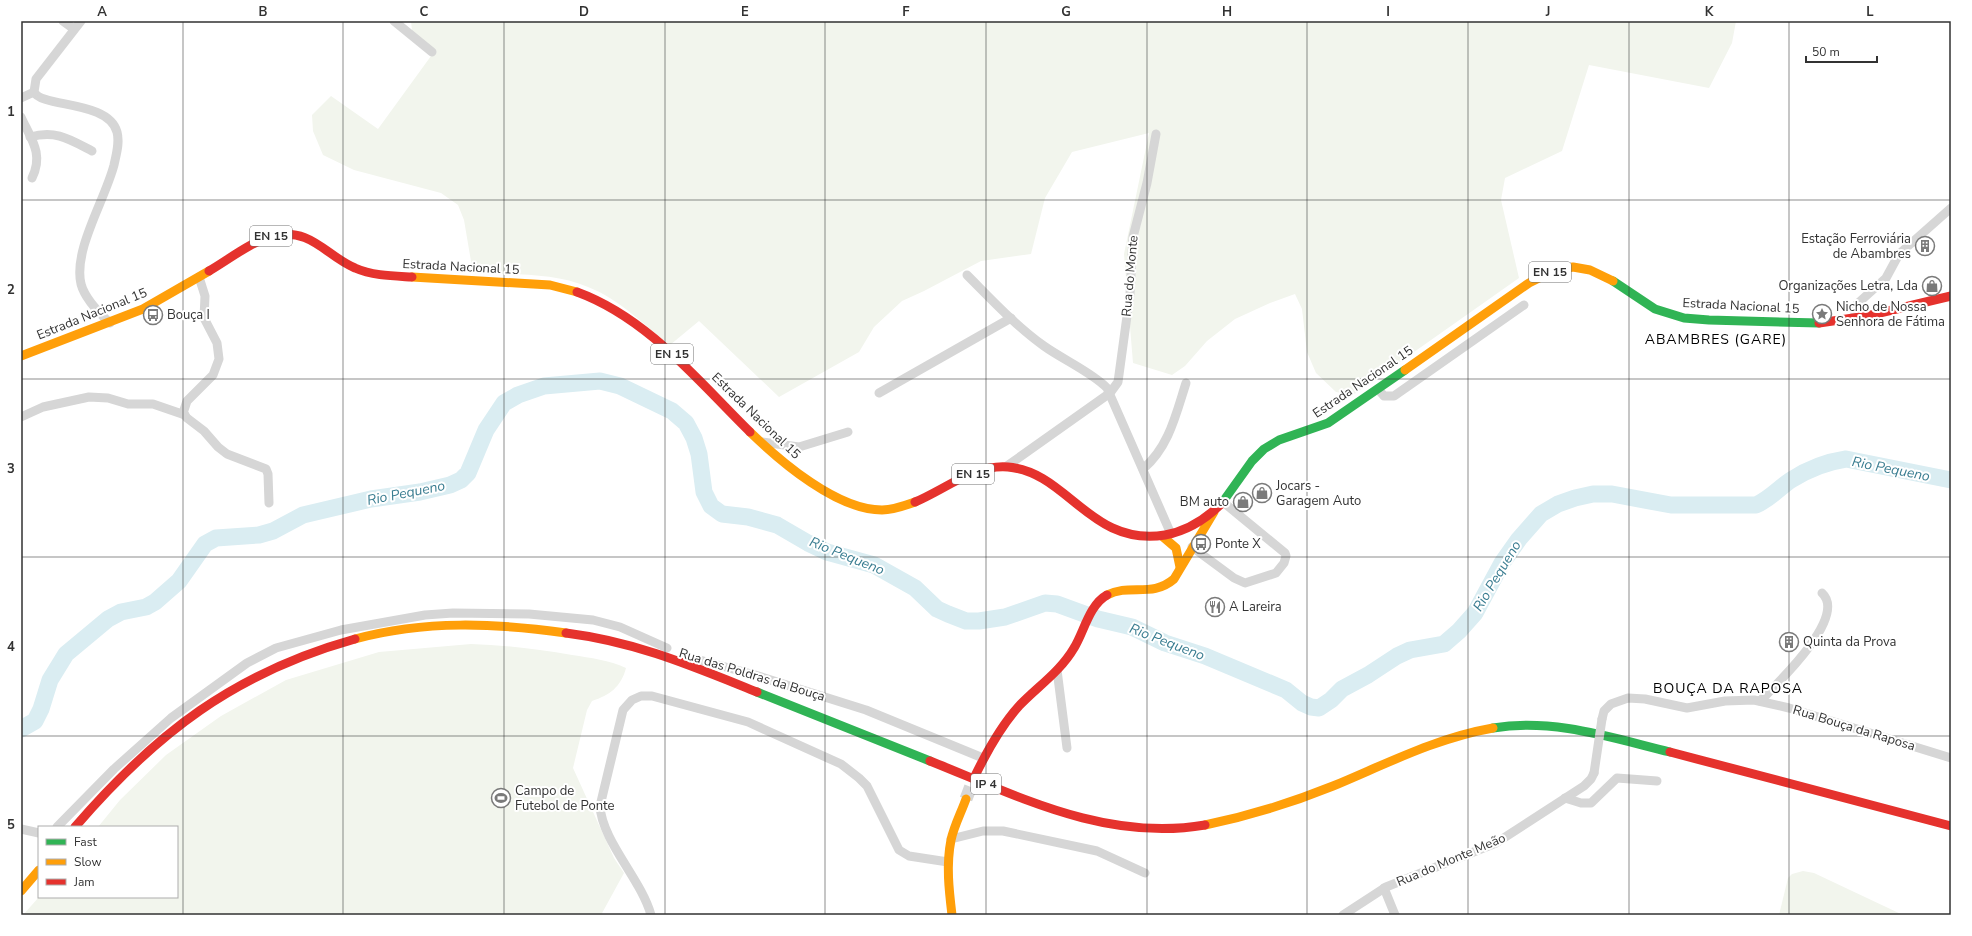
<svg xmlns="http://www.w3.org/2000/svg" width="1972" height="936" viewBox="0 0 1972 936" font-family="'Nunito Sans',sans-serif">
<rect width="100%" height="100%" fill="#fff"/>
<g fill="#f2f5ed">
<path d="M 411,21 L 1736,21 L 1732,43 L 1709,88 L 1589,65 L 1562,151 L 1505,178 L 1501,200 L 1519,278 L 1353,395 L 1336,392 L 1316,373 L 1307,352 L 1302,309 L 1295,294 L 1270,303 L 1235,319 L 1207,341 L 1185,366 L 1172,375 L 1133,363 L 1124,254 L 1149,133 L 1072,152 L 1045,198 L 1031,254 L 981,261 L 924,291 L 902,301 L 874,327 L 859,352 L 779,397 L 699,321 L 670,345 C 644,325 619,299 588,287 C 553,272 510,275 473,273 L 464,220 L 458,205 L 441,193 L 354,170 L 323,155 L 313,131 L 312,115 L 331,96 L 378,129 L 431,56 L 413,40 Z"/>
<path d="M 471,644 C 505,645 538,649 572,655 C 591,658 609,660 626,668 C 621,687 610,695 592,701 L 587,710 L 573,768 L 614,858 L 624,873 L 601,915 L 23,915 L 39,897 L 177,897 L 177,827 L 98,827 L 120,800 L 166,755 L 221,716 L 286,680 L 379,652 Z"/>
<path d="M 1803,871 L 1814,873 L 1903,915 L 1779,915 L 1788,878 L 1792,874 Z"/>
</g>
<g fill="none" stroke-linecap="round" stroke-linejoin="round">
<path stroke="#daedf2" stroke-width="17" d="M 21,729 L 35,721 L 41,709 L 50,680 L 66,654 L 108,619 L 121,612 L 146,607 L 155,602 L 179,581 L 205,544 L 216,538 L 259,535 L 273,531 L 303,515 L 371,499 L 420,492 L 450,485 L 461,480 L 468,473 L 486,430 L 504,403 L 518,395 L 544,386 L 600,381 L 620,386 L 672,411 L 686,423 L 694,438 L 699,454 L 704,492 L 711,506 L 722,514 L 748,517 L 777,525 L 808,543 L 827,552 L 874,565 L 915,588 L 937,609 L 948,614 L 966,621 L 979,621 L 1005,617 L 1045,603 L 1057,604 L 1098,619 L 1132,627 L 1165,643 L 1205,656 L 1286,690 L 1302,703 L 1311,707 L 1319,708 L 1331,700 L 1342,689 L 1368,675 L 1397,656 L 1410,650 L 1444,644 L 1459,631 L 1475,613 L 1502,563 L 1519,539 L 1541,514 L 1558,504 L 1575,498 L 1593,494 L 1612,494 L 1671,505 L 1756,505 C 1770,499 1779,488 1791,480 C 1808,469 1826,462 1846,459 L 1951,480"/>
<path stroke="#d6d6d6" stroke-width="13" stroke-dasharray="13 6" stroke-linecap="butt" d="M 966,799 L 974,778"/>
<g stroke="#d6d6d6" stroke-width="9">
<path d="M 63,21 L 74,29"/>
<path d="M 81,21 L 36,79 L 34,92 C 42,108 108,100 117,132 C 120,143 116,155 114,165 C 105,200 73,250 81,284 C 85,299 99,313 110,323"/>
<path d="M 394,21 L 432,52"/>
<path d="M 21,98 L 34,92"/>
<path d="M 21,117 C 31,139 44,154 32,178"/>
<path d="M 30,137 C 56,130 69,139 92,151"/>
<path d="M 967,275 C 992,300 1016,326 1044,346 C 1062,359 1093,373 1107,388 L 1171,534"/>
<path d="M 199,277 L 205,296 L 204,318 L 217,343 L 219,359 L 213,375 L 187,401 L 183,413 L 187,418 L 204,431 L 218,447 L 227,454 L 266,469 L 268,474 L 269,503"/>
<path d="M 1854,318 L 1857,304 L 1886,278 L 1899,254 L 1951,208"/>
<path d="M 1378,389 L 1384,396 L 1394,396 L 1524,305"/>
<path d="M 879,393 L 1011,318"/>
<path d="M 21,417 L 43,407 L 89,397 L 108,398 L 128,404 L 153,404 L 185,415"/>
<path d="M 762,442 L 799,447 L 848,432"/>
<path d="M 1007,466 L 1110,393 L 1118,382 L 1130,294 L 1133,237 L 1147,183 L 1156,134"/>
<path d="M 1143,469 C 1169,447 1176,414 1186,383"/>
<path d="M 1192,547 L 1234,578 L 1245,583 L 1276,573 L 1284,563 L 1286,556 L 1285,553 L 1223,502"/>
<path d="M 696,659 L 755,675 L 866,710 L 983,758"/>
<path d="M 1057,670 L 1067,748"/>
<path d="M 1760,701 C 1777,684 1848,617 1822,593"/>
<path d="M 1602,719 L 1604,711 L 1611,704 L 1628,698 L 1645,699 L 1687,708 L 1725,701 L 1754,700 L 1789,708 L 1951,758"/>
<path d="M 1565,798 L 1581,803 L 1591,803 L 1617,778 L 1657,781"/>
<path d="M 57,827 L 114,769 L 171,718 L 247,663 L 276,648 L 341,630 L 425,615 L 453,613 L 529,614 L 593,620 L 620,627 L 667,648"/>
<path d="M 21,829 L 39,833"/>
<path d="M 951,839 L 983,831 L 1003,831 L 1097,851 L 1145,873"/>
<path d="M 1384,888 L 1395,915"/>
<path d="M 651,915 C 641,879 602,841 600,806 L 623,710 L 632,700 L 641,696 L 652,696 L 748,722 L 841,764 L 859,778 L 867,786 L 899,850 L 909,856 L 948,862"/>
<path d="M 1343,915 L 1386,887 L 1496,843 L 1584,786 L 1591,779 L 1594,773"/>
</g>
<g stroke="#30b455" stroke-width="9">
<path d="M 1613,281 L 1655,309 L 1684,318 L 1709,320 L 1819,323"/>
<path d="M 1222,503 L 1252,461 L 1264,449 L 1279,440 L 1328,423 L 1405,370"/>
<path d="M 757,692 L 930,761"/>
<path d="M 1493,728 C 1554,718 1612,738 1670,752"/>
</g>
<g stroke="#ff9f0a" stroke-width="9">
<path d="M 412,277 L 550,285 L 577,292"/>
<path d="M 21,356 L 143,309 L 209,271"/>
<path d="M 1405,370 L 1529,283 L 1553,271 L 1573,267 L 1590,270 L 1613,281"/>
<path d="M 750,432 C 781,462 837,510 882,510 C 893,510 904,506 915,502"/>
<path d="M 1162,536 L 1176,548 L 1180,567"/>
<path d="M 1107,595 C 1130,583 1152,598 1174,579 L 1214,512"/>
<path d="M 355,639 C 425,620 495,623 566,633"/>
<path d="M 1205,825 C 1249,816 1291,803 1333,786 C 1386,764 1436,738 1493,728"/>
<path d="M 21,891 L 39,870"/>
<path d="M 952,915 C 949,890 946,865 951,840 C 954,826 961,813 966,799"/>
</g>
<g stroke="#e5322d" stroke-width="9">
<path d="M 209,271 C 228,260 252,241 273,236 C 311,227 326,256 355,268 C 373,276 394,276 412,277"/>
<path d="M 577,292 C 648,318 698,381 750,432"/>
<path d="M 1819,323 L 1867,316 L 1951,296"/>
<path d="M 915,502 C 944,490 975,464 1008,467 C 1068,472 1090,547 1165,535 C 1187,531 1207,518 1222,503"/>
<path d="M 566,633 C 637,642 692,666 757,692"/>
<path d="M 1670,752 L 1951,826"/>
<path d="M 930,761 C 1018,796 1106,842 1205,825"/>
<path d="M 974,778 C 986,753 1000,727 1019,706 C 1037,687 1060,672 1074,648 C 1084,632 1089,605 1107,595"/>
<path d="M 75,827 C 156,733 234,673 355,639"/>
</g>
<path stroke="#d6d6d6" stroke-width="9" d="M 1594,773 L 1602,719"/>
</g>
<path fill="none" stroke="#323232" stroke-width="1" stroke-opacity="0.55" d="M 183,21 L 183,915M 343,21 L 343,915M 504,21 L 504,915M 665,21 L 665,915M 825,21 L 825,915M 986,21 L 986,915M 1147,21 L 1147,915M 1307,21 L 1307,915M 1468,21 L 1468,915M 1629,21 L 1629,915M 1789,21 L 1789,915M 21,200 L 1951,200M 21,379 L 1951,379M 21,557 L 1951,557M 21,736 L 1951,736"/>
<defs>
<g id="building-ring" transform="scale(1)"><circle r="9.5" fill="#fff" stroke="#7a7a7a" stroke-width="1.5"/><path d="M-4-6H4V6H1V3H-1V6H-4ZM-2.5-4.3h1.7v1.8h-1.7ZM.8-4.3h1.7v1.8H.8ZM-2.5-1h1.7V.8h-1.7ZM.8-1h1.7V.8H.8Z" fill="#7a7a7a"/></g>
<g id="shop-ring" transform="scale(1)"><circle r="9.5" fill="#fff" stroke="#7a7a7a" stroke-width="1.5"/><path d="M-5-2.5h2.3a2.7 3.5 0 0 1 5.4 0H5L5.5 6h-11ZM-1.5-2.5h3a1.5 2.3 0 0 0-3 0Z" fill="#7a7a7a"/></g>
<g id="sight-ring" transform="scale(1)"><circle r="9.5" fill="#fff" stroke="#7a7a7a" stroke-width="1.5"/><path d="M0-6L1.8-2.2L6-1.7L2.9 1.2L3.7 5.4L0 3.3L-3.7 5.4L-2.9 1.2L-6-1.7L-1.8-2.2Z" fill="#7a7a7a"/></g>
<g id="bus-ring" transform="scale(1)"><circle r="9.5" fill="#fff" stroke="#7a7a7a" stroke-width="1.5"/><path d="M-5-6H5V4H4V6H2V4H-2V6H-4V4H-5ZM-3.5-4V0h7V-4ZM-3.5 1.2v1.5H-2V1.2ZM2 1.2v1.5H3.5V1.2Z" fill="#7a7a7a"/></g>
<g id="restaurant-ring" transform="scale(1)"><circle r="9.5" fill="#fff" stroke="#7a7a7a" stroke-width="1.5"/><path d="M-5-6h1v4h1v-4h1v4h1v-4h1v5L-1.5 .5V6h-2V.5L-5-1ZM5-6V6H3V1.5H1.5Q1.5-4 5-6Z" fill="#7a7a7a"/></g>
<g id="stadium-ring" transform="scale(1)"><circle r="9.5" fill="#fff" stroke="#7a7a7a" stroke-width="1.5"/><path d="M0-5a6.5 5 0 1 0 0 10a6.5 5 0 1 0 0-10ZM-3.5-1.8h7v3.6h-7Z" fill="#7a7a7a"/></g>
</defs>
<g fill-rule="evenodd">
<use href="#building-ring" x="1925" y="246"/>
<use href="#shop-ring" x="1932" y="286"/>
<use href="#sight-ring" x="1822" y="314"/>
<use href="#bus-ring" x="153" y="315"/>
<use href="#shop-ring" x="1262" y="493"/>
<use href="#shop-ring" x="1243" y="502"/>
<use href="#bus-ring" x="1201" y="544"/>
<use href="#restaurant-ring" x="1215" y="607"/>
<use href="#building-ring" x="1789" y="642"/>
<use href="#stadium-ring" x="501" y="798"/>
</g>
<g text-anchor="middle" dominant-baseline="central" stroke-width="4" stroke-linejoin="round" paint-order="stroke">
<g fill="#fff" stroke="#707070" stroke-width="1">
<rect x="250" y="226" width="42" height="20" rx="3"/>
<rect x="1529" y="262" width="42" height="20" rx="3"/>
<rect x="651" y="344" width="42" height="20" rx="3"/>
<rect x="952" y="464" width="42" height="20" rx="3"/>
<rect x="971" y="774" width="30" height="20" rx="3"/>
</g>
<g font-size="12" font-weight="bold" fill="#323232">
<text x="271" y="236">EN 15</text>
<text x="1550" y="272">EN 15</text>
<text x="672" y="354">EN 15</text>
<text x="973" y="474">EN 15</text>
<text x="986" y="784">IP 4</text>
</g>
<g font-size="13" fill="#323232" stroke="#fff" text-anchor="start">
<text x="1911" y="239" text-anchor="end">Estação Ferroviária<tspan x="1911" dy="15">de Abambres</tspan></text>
<text x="1918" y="286" text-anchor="end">Organizações Letra, Lda</text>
<text x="1836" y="307">Nicho de Nossa<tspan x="1836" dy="15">Senhora de Fátima</tspan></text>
<text x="167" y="315">Bouça I</text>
<text x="1276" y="486">Jocars -<tspan x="1276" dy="15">Garagem Auto</tspan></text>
<text x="1229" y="502" text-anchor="end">BM auto</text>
<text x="1215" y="544">Ponte X</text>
<text x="1229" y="607">A Lareira</text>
<text x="1803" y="642">Quinta da Prova</text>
<text x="515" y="791">Campo de<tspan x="515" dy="15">Futebol de Ponte</tspan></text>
</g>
<g font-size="13" fill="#323232" stroke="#fff">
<text transform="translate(461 267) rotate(3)">Estrada Nacional 15</text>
<text transform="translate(1130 276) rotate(-85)">Rua do Monte</text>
<text transform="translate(1741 306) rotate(3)">Estrada Nacional 15</text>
<text transform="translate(92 314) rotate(-22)">Estrada Nacional 15</text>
<text transform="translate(1363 382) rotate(-34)">Estrada Nacional 15</text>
<text transform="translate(756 416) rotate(44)">Estrada Nacional 15</text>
<text transform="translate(752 675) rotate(17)">Rua das Poldras da Bouça</text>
<text transform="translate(1854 728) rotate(17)">Rua Bouça da Raposa</text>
<text transform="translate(1451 860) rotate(-23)">Rua do Monte Meão</text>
</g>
<g font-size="14" letter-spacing="1" fill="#000" stroke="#fff">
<text x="1716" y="339">ABAMBRES (GARE)</text>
<text x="1728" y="688">BOUÇA DA RAPOSA</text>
</g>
<g font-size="14" font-style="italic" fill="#3a7d91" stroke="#fff">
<text transform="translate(1891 469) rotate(11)">Rio Pequeno</text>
<text transform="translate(406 493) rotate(-11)">Rio Pequeno</text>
<text transform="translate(847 556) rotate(22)">Rio Pequeno</text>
<text transform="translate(1497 576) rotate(-59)">Rio Pequeno</text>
<text transform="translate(1167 642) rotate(21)">Rio Pequeno</text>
</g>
</g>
<rect width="1972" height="936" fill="none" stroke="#ffffff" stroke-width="44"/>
<rect x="38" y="826" width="140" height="72" fill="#ffffff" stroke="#adadad"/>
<rect x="46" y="839" width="20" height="6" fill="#30b455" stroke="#adadad"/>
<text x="74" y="846" font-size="12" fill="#323232">Fast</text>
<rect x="46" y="859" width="20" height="6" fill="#ff9f0a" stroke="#adadad"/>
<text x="74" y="866" font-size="12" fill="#323232">Slow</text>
<rect x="46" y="879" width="20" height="6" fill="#e5322d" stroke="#adadad"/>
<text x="74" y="886" font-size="12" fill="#323232">Jam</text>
<path d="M1806 56v6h71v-6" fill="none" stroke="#323232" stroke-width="2"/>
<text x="1812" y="56" font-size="12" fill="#323232" stroke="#ffffff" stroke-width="3" paint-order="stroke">50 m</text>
<rect x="22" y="22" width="1928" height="892" fill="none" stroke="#323232" stroke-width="1.5"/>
<g font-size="13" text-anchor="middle" font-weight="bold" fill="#323232">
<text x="102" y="16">A</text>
<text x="263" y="16">B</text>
<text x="424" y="16">C</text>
<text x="584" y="16">D</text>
<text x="745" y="16">E</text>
<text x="906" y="16">F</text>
<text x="1066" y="16">G</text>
<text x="1227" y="16">H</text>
<text x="1388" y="16">I</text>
<text x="1548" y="16">J</text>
<text x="1709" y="16">K</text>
<text x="1870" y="16">L</text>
<text x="11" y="116">1</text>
<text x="11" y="294">2</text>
<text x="11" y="473">3</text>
<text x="11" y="651">4</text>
<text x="11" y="829">5</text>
</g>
</svg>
